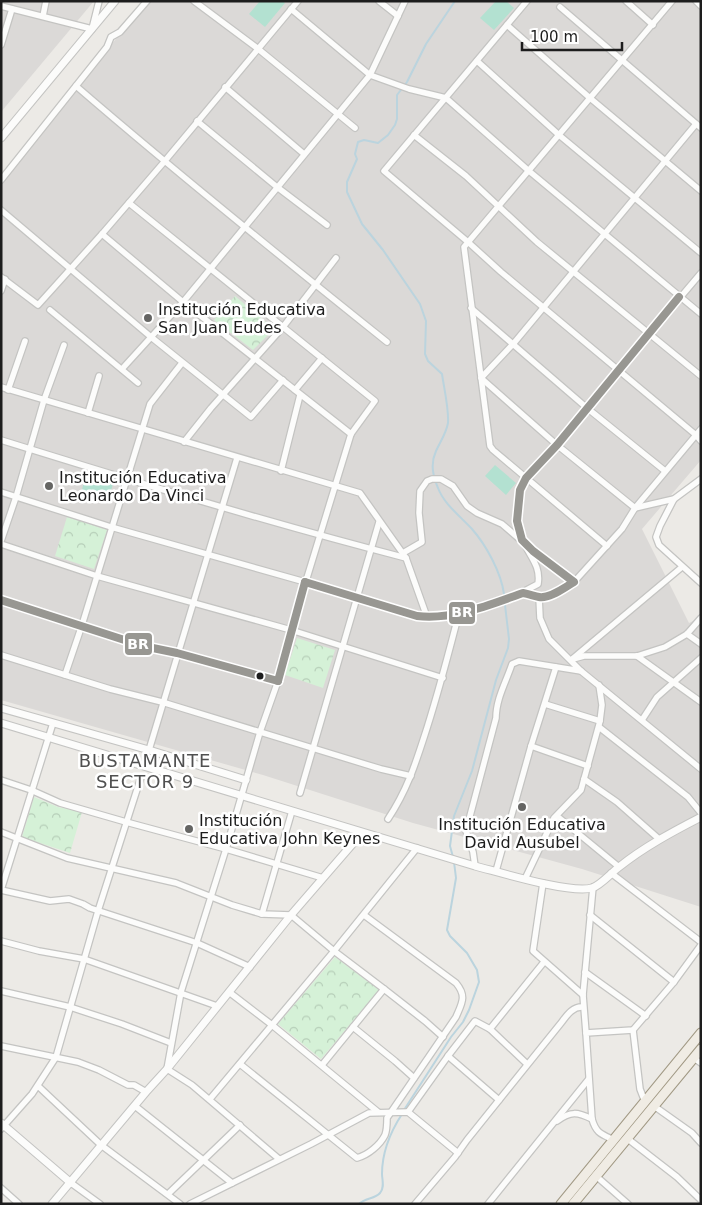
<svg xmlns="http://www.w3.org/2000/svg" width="702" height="1205" viewBox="0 0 702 1205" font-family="'DejaVu Sans',sans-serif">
<defs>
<pattern id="park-crowns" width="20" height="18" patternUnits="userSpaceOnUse" patternTransform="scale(1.25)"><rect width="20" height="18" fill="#d5f1d7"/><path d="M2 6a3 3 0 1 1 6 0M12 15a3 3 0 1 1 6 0" fill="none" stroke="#b6ceb8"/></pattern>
</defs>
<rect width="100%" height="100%" fill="#eceae6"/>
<g fill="#dbd9d7">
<path d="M 1,1 L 94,1 L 1,112 Z"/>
<path d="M 147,1 L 701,1 L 701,460 L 642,529 L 689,623 L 701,617 L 701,907 L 582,869 L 413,823 L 263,775 L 1,700 L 1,179 Z"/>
</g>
<g fill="url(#park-crowns)">
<path d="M 235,296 L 274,329 L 253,350 L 214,320 Z"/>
<path d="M 67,517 L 107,530 L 94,569 L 55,556 Z"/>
<path d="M 297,638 L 335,650 L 323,688 L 285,675 Z"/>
<path d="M 34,797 L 58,807 L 82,812 L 70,853 L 22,837 Z"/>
<path d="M 335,957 L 379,990 L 321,1059 L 278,1024 Z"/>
</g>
<g fill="#b3e1d1">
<path d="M 260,1 L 282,1 L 285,3 L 265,27 L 249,14 Z"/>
<path d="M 496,1 L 506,1 L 514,8 L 494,30 L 480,18 Z"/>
<path d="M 495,465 L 516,483 L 506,495 L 485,476 Z"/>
<path d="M 85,477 L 113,484 L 108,501 L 81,494 Z"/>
</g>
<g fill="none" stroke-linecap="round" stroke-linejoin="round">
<g stroke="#bbd4de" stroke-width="2">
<path d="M 455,1 L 426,44 L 407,82 L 397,95 L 397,119 L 395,125 L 388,135 L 378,143 L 364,140 L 358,142 L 355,154 L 357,159 L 347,182 L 347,192 L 362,224 L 383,250 L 420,304 L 426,321 L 425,354 L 428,361 L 442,374 C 444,388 449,409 448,423 C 446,434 440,442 436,451 C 430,464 433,476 438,488 C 444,504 460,516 472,529 C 486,545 501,572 504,594"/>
<path d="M 453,857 L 450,846 L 454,816 L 472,771 L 496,680 L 508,648 L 509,639 L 505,605"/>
<path d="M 404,1110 L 451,1037 L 463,1022 L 469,1010 L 479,982 L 477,970 L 467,953 L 450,936 L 447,930 L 456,878 L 454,862"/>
<path d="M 359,1204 C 365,1198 375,1199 380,1193 C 385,1187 382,1180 382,1174 C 382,1153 391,1131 402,1114"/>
</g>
<g stroke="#c4c4c2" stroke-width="8">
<g id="minor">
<path d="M 194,1 L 257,48 L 355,128"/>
<path d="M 379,1 L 398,16"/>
<path d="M 527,1 L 384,171 L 468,242 L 501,272 L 696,435 L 701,441"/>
<path d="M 626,1 L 653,25"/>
<path d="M 696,1 L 701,6"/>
<path d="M 1,6 L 92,29 L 99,1"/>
<path d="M 560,7 L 701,128"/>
<path d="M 291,9 L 370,75 L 409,89 L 446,98 L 529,171 L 701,314"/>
<path d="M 43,16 L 46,1"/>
<path d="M 507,25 L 590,98 L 701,191"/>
<path d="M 1,45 L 12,9"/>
<path d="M 477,61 L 559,135 L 701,253"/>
<path d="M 76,86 C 178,174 282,258 387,342"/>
<path d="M 225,87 L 304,154"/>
<path d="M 197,121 L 277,187 L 327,225"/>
<path d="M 696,124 L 514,343 L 481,378 L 557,445 L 635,508 L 674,499 L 701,479"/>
<path d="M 414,135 L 466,176 L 537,242 L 701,376"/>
<path d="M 1,180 L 107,47 L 111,37 L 120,32 L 147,1"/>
<path d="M 129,203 L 375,401 L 351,434 L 291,630 L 278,681 L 260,732 L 226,849 L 181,992 L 167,1069 L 192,1085 L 279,1159"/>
<path d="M 1,210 L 151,337 L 251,417 L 283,380"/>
<path d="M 102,234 L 183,302 L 351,434"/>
<path d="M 1,277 L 38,305 L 102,234 L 164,162 L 298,1"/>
<path d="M 1,291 L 5,279"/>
<path d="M 471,308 L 587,408 L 665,471"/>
<path d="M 50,310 L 138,383"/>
<path d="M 122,369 L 183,302 L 370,75 L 405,1"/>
<path d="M 1,387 L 360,493 L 406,558 L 427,617"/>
<path d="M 8,390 L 25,341"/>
<path d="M 295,390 L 322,358"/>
<path d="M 88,413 L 99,376"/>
<path d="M 1,440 C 136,482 270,523 406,558"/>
<path d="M 184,442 L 211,408 L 283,327 L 336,258"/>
<path d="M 281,471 L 300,395"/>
<path d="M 1,492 L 111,527 L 305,582 L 417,616 C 453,620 507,602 538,584 C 541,566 530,557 523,541 C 515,523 516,501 523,483 L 701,273"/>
<path d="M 674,499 L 660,526 L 656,537 L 659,545 L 701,583"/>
<path d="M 1,541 L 16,497 L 44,400 L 64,345"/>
<path d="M 1,544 L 97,576 L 291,630 L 443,678"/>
<path d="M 607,546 L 493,450 L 490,446 L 464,247 L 672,1"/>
<path d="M 403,553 L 422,542 L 419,513 L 420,491 L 427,481 L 432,479 L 441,479 L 453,486 L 467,506 L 477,513 L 502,524 L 533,551 L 574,582"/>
<path d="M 523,593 L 533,594 L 539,597 L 547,597 L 574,582 L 622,529 L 635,508 L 701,429"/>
<path d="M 539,597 L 540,618 L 549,639 L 581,671 L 701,769"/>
<path d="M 1,600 L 82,625 L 143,646 L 177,653 L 278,681"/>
<path d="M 687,634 L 701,644"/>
<path d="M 1,655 L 110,689 L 162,702 L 381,769 L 411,776"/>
<path d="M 637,656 L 701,702"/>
<path d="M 573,659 L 584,656 L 637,656 L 665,647 L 687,634 L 701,618"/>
<path d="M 571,660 L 682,567"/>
<path d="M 65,675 L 82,625 L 150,404 L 182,363"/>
<path d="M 545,704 L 600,721"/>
<path d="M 642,720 L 657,697 L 701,658"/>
<path d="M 599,727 L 688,797 L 701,813"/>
<path d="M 531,746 L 588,766"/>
<path d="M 149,750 L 237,458"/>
<path d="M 584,779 L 617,802 L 659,839"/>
<path d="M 1,780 L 31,790 L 60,803 L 126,822 L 226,849 L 323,878"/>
<path d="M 300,793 L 379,522"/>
<path d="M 557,816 L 619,867"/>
<path d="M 388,819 C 408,789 416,762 427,728 C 439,690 449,652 459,613"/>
<path d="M 1,832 L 67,858 L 176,883 L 232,905 L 262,914 L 291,915 L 334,951 L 384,989 L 322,1065"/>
<path d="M 475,866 L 473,852 L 466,831 L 496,718 C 496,699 506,682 512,664 L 519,661 L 581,671"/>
<path d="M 496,871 L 531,746 L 556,667"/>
<path d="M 611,873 L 701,942"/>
<path d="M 525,879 L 554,818 L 581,790 L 600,721 L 602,705 L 599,685"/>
<path d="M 543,883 L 533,951 L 583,995"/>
<path d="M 1,890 L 50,901 L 69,899 L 83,904 L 90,908 L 197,943 L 250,967"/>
<path d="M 1,890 L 53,723"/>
<path d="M 262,914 L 292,811"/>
<path d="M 590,915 L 674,982"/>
<path d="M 1,941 L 39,951 L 84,959 L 217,1006"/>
<path d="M 585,972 L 646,1016"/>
<path d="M 384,989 L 425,1021 L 443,1037"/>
<path d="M 1,991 L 70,1007 L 122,1024 L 171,1043"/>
<path d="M 229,992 L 272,1025 L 378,1112"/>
<path d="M 353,1027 L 395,1061 L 414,1078"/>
<path d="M 633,1030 L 640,1089 L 645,1102"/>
<path d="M 586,1033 L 583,995 L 593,887"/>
<path d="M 1,1046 L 78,1062 L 99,1070 L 128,1085 L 134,1085 L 146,1092"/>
<path d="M 448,1056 L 475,1021 L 490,1029"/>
<path d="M 694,1058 L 701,1063"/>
<path d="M 240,1064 L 357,1158 C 368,1155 380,1145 385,1135 C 387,1130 387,1123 387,1118 L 456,1017 C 462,1003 467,996 456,983 L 364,915"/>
<path d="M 527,1064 L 490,1029 L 544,962"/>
<path d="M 38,1086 L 101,1145 L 180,1204"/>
<path d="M 210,1099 L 334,951 L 417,848"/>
<path d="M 135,1106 L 232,1183"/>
<path d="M 654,1106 L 692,1133 L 701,1143"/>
<path d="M 408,1112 L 448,1056 L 499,1100"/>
<path d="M 557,1121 C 571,1111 577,1112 592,1119"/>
<path d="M 1,1129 L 32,1094 L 56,1057 L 98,911 L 141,777"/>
<path d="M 628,1139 L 677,1177 L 701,1200"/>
<path d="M 614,1140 C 601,1134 596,1133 592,1119 L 586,1033 L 633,1030 L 674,982 L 701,945"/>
<path d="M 596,1176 L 628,1204"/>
<path d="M 71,1183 L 100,1204"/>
<path d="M 1,1188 L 19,1204"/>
<path d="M 168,1194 L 240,1125"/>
<path d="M 190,1204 L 311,1144 L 369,1113 L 408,1112 L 458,1153"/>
<path d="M 415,1204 L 455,1157 L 467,1140 L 561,1023 C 567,1015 573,1006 583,1007"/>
<path d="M 488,1204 L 588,1080"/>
</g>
</g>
<g stroke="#c4c4c2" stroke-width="9">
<g id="tertiary">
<path d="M 1,138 L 115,1"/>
<path d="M 1,708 L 149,750 L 246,780"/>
<path d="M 1,723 L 475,866 C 499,872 570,894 592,888 C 601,885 611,873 619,867 C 644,847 672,832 701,817"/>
<path d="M 1,1123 L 71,1183"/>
<path d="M 52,1204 L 146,1092 L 167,1069 L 291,915 L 362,833"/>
</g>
</g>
<g stroke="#a19984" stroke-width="11">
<g id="primary">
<path d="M 561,1204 L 701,1033"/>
<path d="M 573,1204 L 701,1049"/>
</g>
</g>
<use href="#minor" stroke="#fcfcfb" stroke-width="5.5"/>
<use href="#tertiary" stroke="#fcfcfb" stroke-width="7"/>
<use href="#primary" stroke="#f0ece4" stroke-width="9"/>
<g stroke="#fff" stroke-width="11">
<g id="bus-1">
<path d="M 305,582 L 417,616 C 454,620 489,605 523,593 C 529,594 534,596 539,597 C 550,599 565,587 574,582 L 533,551 L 522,540 L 517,521 L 520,490 L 526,478 L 557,445 L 679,297"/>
<path d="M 1,600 L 143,646 L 177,653 L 278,681"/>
<path d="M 278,681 L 305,582"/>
</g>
</g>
<use href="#bus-1" stroke="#989792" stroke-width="8"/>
</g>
<g fill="#656563" stroke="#fff" stroke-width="2">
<circle cx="148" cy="318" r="5"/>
<circle cx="49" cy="486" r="5"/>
<circle cx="522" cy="807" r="5"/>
<circle cx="189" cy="829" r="5"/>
</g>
<circle fill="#1d1d1d" stroke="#fff" stroke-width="2" cx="260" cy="676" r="4.5"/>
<g text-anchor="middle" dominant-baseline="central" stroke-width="5" stroke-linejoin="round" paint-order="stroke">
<g font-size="16" fill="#1d1d1d" stroke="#fff" text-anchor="start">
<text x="158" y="309">Institución Educativa<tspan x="158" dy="18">San Juan Eudes</tspan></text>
<text x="59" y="477">Institución Educativa<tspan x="59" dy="18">Leonardo Da Vinci</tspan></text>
<text x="199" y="820">Institución<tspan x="199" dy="18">Educativa John Keynes</tspan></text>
<text x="522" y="824" text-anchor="middle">Institución Educativa<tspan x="522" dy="18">David Ausubel</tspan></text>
</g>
<g font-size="18" letter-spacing="1" fill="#505050" stroke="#fff">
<text x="145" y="760">BUSTAMANTE<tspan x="145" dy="21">SECTOR 9</tspan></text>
</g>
</g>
<g stroke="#fff" stroke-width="2">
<rect x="448" y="601" width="28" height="24" rx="5" fill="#989792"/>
<rect x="124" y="632" width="29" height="24" rx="5" fill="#989792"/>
</g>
<g font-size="14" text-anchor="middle" font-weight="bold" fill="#fff">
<text x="462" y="617">BR</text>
<text x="138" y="649">BR</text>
</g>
<rect width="702" height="1205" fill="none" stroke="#1d1d1d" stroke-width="5"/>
<path d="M522 42v8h100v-8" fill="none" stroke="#1d1d1d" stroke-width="2.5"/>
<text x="530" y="42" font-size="15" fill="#1d1d1d" stroke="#ffffff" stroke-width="4" paint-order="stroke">100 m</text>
</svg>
